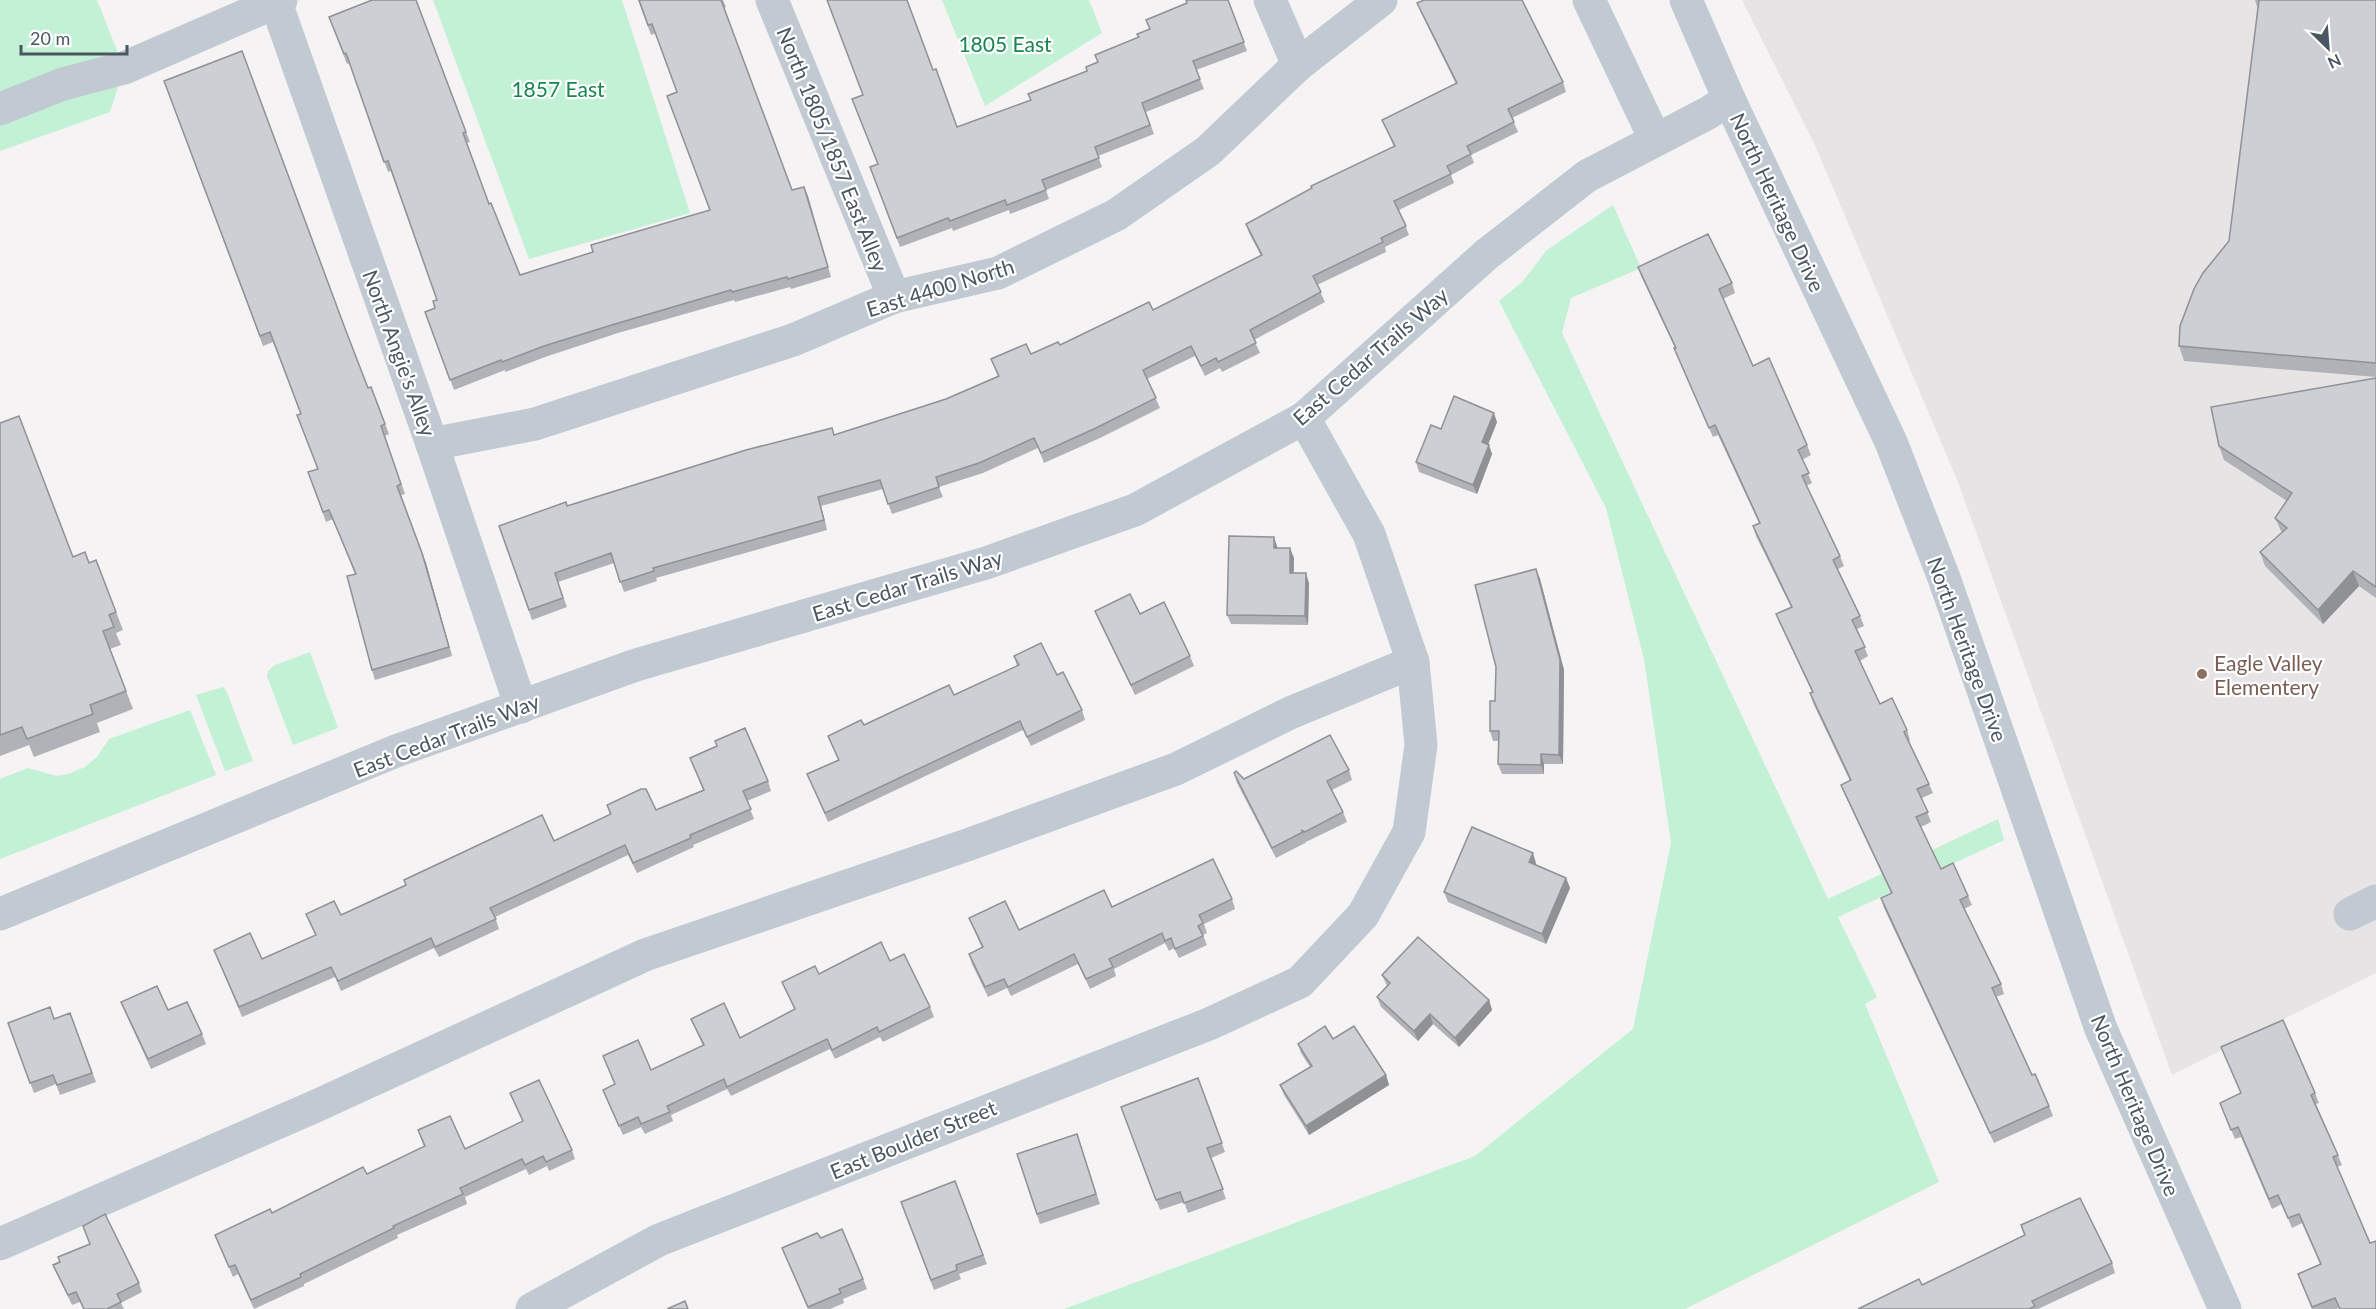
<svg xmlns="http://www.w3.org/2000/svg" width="2376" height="1309" viewBox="0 0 2376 1309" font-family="Lato,sans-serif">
<rect width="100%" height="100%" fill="#f5f3f3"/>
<path fill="#e6e4e5" d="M 1742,0 L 2376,0 L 2376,973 L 2172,1075 L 1958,482 L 1814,143 Z"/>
<g fill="#c3f1d5">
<path d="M 0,0 L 97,0 L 124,68 L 110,112 L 0,151 Z"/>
<path d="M 433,0 L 622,0 L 690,213 L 529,259 Z"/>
<path d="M 942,0 L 1089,0 L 1102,33 L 985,106 Z"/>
<path d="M 1613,205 L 1641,268 L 1571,298 L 1562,333 L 1828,899 L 1998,819 L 2004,840 L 1838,917 L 1877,997 L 1865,1004 L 1939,1182 L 1685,1309 L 1064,1309 L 1475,1156 L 1633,1029 L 1671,843 L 1644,659 L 1606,508 L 1499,301 L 1522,282 L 1547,250 Z"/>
<path d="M 310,652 L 338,728 L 293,745 L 267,676 L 268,671 L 275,665 Z"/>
<path d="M 223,687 L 226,690 L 253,761 L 225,771 L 196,695 Z"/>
<path d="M 190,710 L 216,775 L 0,859 L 0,779 L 28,768 L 57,776 L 68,774 L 85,767 L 97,757 L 109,739 Z"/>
</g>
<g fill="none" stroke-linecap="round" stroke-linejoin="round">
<g stroke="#c1cad2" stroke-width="33">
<path d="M 275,0 L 432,444 L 521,707"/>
<path d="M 772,0 L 894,297"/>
<path d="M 1270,0 L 1298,65"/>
<path d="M 1589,0 L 1655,139"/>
<path d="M 1686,0 L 1729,99 L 1891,442 L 1944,578 L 2101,1029 L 2225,1309"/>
<path d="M 0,109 L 63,84 L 124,68 L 281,0"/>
<path d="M 432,444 L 535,424 L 793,340 L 894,297 L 998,273 L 1116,215 L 1208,151 L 1298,65 L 1381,0"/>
<path d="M 0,914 L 396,751 L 636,665 L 986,563 L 1135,510 L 1304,418 L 1487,254 L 1587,176 L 1708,113 L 1729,99"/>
<path d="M 2350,914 L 2376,901"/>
<path d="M 0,1244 L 316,1106 L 645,955 L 967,845 L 1176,769 L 1290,713 L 1413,662"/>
<path d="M 532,1309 L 659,1240 L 1209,1024 L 1300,982 L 1363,915 L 1409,832 L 1421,745 L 1413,662 L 1369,534 L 1304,418"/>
</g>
</g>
<g fill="#b0b2b7">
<path d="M 416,0 L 470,142 L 466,143 L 489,204 L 520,275 L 593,252 L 710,210 L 677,92 L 656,33 L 651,35 L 638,0 L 723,0 L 726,7 L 724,8 L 792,190 L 804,187 L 831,277 L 791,289 L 790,287 L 735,302 L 734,300 L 618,333 L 548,356 L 505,372 L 505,370 L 454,390 L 425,312 L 435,308 L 437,300 L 391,171 L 388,172 L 350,63 L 347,64 L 329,17 Z"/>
<path d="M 1228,0 L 1247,51 L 1196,70 L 1204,89 L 1146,112 L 1154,134 L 1098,156 L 1102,167 L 1046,190 L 1049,199 L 1010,214 L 1009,210 L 953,231 L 952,228 L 900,247 L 870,167 L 878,164 L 863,95 L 933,70 L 957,127 L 1031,100 L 1087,71 L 1097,62 L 1139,37 Z"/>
<path d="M 2255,0 L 2376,0 L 2376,377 L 2184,361 L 2179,346 L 2229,241 L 2258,9 Z"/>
<path d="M 1417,3 L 1563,82 L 1566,92 L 1512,118 L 1518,132 L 1471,155 L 1474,163 L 1451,175 L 1454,183 L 1399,210 L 1409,235 L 1385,247 L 1386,252 L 1317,285 L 1325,302 L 1254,340 L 1260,353 L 1222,372 L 1220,368 L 1205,376 L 1195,356 L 1147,379 L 1160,408 L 1100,438 L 1044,463 L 1038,448 L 983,473 L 939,487 L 943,497 L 892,514 L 883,489 L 821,506 L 827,530 L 656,578 L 657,581 L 624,592 L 614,563 L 558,582 L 567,607 L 532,620 L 499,526 L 567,506 L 835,435 L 946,399 L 998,377 L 991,359 L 1031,354 L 1060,345 L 1153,310 L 1261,256 L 1249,233 L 1246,224 L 1394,147 L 1382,120 L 1456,84 L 1421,13 Z"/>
<path d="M 164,81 L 346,331 L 368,388 L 371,387 L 389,434 L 385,436 L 405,494 L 401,495 L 426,563 L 452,656 L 375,680 L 372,670 L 355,574 L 333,519 L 326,522 L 308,472 L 317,469 L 301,414 L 273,342 L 263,346 Z"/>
<path d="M 1638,267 L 1732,283 L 1735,293 L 1723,299 L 1753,366 L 1807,445 L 1811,455 L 1802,460 L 1812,483 L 1806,486 L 1840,556 L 1844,566 L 1838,569 L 1860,616 L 1864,626 L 1857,629 L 1868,656 L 1860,661 L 1880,704 L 1907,730 L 1910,740 L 1909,741 L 1929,784 L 1933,793 L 1922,798 L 1931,822 L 1921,827 L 1941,869 L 1968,896 L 1972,905 L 1964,909 L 2001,984 L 2004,994 L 1996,997 L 2032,1075 L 2049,1106 L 2053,1116 L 1994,1143 L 1884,908 L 1881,898 L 1891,893 L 1845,795 L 1841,785 L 1850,781 L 1813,703 L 1810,693 L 1812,692 L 1780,624 L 1776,614 L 1791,607 L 1756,536 L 1753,526 L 1759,523 L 1718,435 L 1713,437 L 1678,358 L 1674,348 L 1675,348 L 1641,276 Z"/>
<path d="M 2376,378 L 2376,598 L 2359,586 L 2323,624 L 2265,566 L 2260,552 L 2282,533 L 2275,518 L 2287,501 L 2224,460 L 2219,446 Z"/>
<path d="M 1497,422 L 1488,445 L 1492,454 L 1477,494 L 1419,472 L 1416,462 L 1441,429 Z"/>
<path d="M 0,423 L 73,557 L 89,563 L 116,612 L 123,630 L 116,633 L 121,645 L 110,649 L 133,709 L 97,723 L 100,732 L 34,757 L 29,745 L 0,756 Z"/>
<path d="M 1277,546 L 1277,548 L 1294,558 L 1294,573 L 1309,583 L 1308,625 L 1231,624 L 1227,615 Z"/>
<path d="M 1536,569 L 1540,579 L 1564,670 L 1563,764 L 1544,764 L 1544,774 L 1502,774 L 1498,764 L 1498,741 L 1493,741 L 1490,731 L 1495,701 Z"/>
<path d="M 1095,611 L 1190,656 L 1194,666 L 1135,695 L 1099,621 Z"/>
<path d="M 1014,656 L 1057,675 L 1082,710 L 1085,720 L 1031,746 L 1023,730 L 828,822 L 807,774 L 838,760 L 828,736 L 954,695 L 1017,666 Z"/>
<path d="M 690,758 L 768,781 L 771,791 L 747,801 L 754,819 L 693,845 L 694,847 L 637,873 L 628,855 L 495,917 L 499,929 L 439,957 L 434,948 L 341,991 L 335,977 L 242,1017 L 214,950 L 262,959 L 316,936 L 306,914 L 341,915 L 554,841 L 610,815 L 607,805 L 656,810 L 703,790 Z"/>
<path d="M 1349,770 L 1352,780 L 1332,790 L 1343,812 L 1347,822 L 1308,841 L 1306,841 L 1307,842 L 1276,858 L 1237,783 L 1234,773 L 1244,779 Z"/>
<path d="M 1536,863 L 1536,865 L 1566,878 L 1570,888 L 1546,944 L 1448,902 L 1444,892 Z"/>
<path d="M 1232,899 L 1235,909 L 1204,924 L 1207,933 L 1203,935 L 1207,945 L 1179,958 L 1174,948 L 1169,951 L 1165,943 L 1114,969 L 1116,976 L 1090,989 L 1078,964 L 1011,996 L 1007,988 L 988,997 L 972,964 L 969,954 L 982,948 L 969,918 L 1019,930 L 1112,907 Z"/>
<path d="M 890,961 L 930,1007 L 934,1017 L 883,1042 L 880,1037 L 835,1059 L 830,1049 L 731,1096 L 727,1089 L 671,1115 L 673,1121 L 645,1134 L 641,1127 L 623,1135 L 603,1090 L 615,1085 L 603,1056 L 651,1070 L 703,1046 L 691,1019 L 740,1038 L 795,1009 L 782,982 L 819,974 Z"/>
<path d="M 1382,975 L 1489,1000 L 1492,1010 L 1459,1047 L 1433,1024 L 1418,1041 L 1381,1007 L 1377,997 L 1387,986 Z"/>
<path d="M 121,1002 L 168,1010 L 202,1034 L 206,1044 L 151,1069 L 125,1012 Z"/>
<path d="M 70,1013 L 96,1082 L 60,1095 L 56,1084 L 34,1093 L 8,1023 L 54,1019 Z"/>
<path d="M 1333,1039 L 1386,1075 L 1389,1085 L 1309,1135 L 1284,1095 L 1280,1085 L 1310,1067 L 1301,1053 L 1298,1044 Z"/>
<path d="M 2221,1047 L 2315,1093 L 2319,1103 L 2316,1104 L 2342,1165 L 2337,1167 L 2376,1309 L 2339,1309 L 2339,1308 L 2336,1309 L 2312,1309 L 2298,1274 L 2320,1264 L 2302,1223 L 2292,1228 L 2282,1204 L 2272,1209 L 2241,1137 L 2235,1139 L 2220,1103 L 2241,1093 Z"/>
<path d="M 1198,1078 L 1225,1152 L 1211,1158 L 1226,1199 L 1188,1213 L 1184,1202 L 1160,1210 L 1121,1107 Z"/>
<path d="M 510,1093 L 572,1150 L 575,1159 L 549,1171 L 547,1166 L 529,1175 L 526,1169 L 465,1197 L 467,1204 L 397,1235 L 398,1238 L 304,1284 L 304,1286 L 254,1309 L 238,1274 L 233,1277 L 215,1235 L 272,1213 L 367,1174 L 424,1147 L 418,1130 L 465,1149 L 523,1122 Z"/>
<path d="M 1077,1134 L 1100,1204 L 1040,1224 L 1017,1154 Z"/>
<path d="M 955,1181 L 987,1264 L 959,1274 L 961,1279 L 934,1290 L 901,1202 Z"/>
<path d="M 2021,1225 L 2112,1263 L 2115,1273 L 2038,1309 L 1858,1309 L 1922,1285 L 2024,1235 Z"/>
<path d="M 821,1238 L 863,1279 L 867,1289 L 843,1299 L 844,1303 L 830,1309 L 808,1309 L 782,1248 Z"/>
<path d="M 90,1244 L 139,1283 L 142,1292 L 121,1303 L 124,1309 L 83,1309 L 80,1302 L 72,1305 L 57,1274 L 53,1265 Z"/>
</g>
<g fill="#909195">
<path d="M 804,187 L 808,196 L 831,277 Z"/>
<path d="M 1494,413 L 1497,422 L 1485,452 L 1482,442 Z"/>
<path d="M 1489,445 L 1492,454 L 1477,494 L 1473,485 Z"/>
<path d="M 818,497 L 821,506 L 827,530 L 824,520 Z"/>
<path d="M 1274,537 L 1277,546 L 1277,558 L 1274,548 Z"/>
<path d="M 1290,548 L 1294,558 L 1293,582 L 1290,573 Z"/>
<path d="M 422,553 L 426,563 L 452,656 L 449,647 Z"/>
<path d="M 1536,569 L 1540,579 L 1564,670 L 1563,764 L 1559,755 Z"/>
<path d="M 2353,571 L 2359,586 L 2323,624 L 2318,610 Z"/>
<path d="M 1306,573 L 1309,583 L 1308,625 L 1305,616 Z"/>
<path d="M 1541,754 L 1544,764 L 1544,774 L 1541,765 Z"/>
<path d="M 1533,853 L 1536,863 L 1533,872 L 1529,862 Z"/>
<path d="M 1566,878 L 1570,888 L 1546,944 L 1542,934 Z"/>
<path d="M 1489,1000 L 1492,1010 L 1459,1047 L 1455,1038 Z"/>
<path d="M 1430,1014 L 1433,1024 L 1418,1041 L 1414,1031 Z"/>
<path d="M 1386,1075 L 1389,1085 L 1309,1135 L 1306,1126 Z"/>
</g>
<g fill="#cdcfd5" stroke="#909195" stroke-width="1.5">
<path d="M 372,0 L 416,0 L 466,132 L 463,133 L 489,204 L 491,203 L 520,275 L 593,252 L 591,245 L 710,210 L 667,96 L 677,92 L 652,24 L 648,25 L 639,0 L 721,0 L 792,190 L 804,187 L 828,267 L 788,279 L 787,277 L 732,292 L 731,290 L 615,324 L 544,346 L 502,362 L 501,360 L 450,380 L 425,312 L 435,308 L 433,301 L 437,300 L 388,161 L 384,162 L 346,53 L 344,54 L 329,17 Z"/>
<path d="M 827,0 L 907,0 L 933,70 L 936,69 L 957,127 L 1031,100 L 1028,94 L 1087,71 L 1086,67 L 1098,62 L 1095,55 L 1139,37 L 1137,34 L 1150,29 L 1146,20 L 1187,3 L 1186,0 L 1228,0 L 1244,42 L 1193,61 L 1200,79 L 1142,103 L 1150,125 L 1095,147 L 1099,158 L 1042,180 L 1046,190 L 1007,205 L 1005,200 L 950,221 L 948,218 L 897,238 L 870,167 L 878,164 L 852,99 L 863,95 Z"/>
<path d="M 1424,0 L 1522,0 L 1563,82 L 1508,109 L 1514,122 L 1467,146 L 1471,154 L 1447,166 L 1451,174 L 1394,201 L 1406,226 L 1381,238 L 1383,242 L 1313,276 L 1321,292 L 1250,330 L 1256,343 L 1218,362 L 1216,358 L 1201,366 L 1191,346 L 1143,370 L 1156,398 L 1096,428 L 1041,453 L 1034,438 L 979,463 L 936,477 L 939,487 L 888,504 L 880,480 L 818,497 L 824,520 L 653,568 L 654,571 L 620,582 L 611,553 L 555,573 L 563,598 L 529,610 L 499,526 L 566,502 L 567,506 L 746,450 L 832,428 L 834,435 L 946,399 L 999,376 L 991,359 L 1026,344 L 1031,354 L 1058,342 L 1060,345 L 1149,302 L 1153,310 L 1262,255 L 1246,224 L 1312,188 L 1311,186 L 1395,146 L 1382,120 L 1457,83 L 1417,3 Z"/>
<path d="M 2259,0 L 2376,0 L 2376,363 L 2179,346 L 2180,326 L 2194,289 L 2203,273 L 2229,241 Z"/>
<path d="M 242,51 L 346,331 L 368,388 L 371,387 L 385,424 L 381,426 L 401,484 L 397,486 L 422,553 L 449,647 L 372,670 L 347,576 L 356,574 L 329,510 L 323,512 L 308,472 L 318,469 L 297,415 L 301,414 L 270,332 L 260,336 L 164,81 Z"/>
<path d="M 1708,234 L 1732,283 L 1719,289 L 1753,366 L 1769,358 L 1807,445 L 1798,450 L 1809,473 L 1802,476 L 1840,556 L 1833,560 L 1860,616 L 1852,620 L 1865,647 L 1855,651 L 1880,704 L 1892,698 L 1907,730 L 1904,732 L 1929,784 L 1917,789 L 1928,812 L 1916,817 L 1941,869 L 1953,863 L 1968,896 L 1960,900 L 2001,984 L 1992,988 L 2032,1075 L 2035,1074 L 2049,1106 L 1990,1133 L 1881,898 L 1892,893 L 1841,785 L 1851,780 L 1810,693 L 1813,692 L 1776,614 L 1792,607 L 1753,526 L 1760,523 L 1715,425 L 1709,428 L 1674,348 L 1676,348 L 1638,267 Z"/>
<path d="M 2376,378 L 2376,587 L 2353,571 L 2318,610 L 2260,552 L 2287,528 L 2275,518 L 2292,493 L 2219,446 L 2211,407 Z"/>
<path d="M 1454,396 L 1494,413 L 1482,442 L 1489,445 L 1473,485 L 1416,462 L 1431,425 L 1441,429 Z"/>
<path d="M 19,416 L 73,557 L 85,552 L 89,563 L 96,560 L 116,612 L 109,615 L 114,627 L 103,631 L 126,691 L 90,705 L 93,714 L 27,739 L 22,727 L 0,735 L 0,423 Z"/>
<path d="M 1229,536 L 1274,537 L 1274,548 L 1290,548 L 1290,573 L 1306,573 L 1305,616 L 1227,615 Z"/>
<path d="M 1536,569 L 1560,660 L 1559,755 L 1541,754 L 1541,765 L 1498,764 L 1499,731 L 1490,731 L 1490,701 L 1495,701 L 1496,667 L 1475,585 Z"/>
<path d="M 1130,594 L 1140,614 L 1164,602 L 1190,656 L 1131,685 L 1095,611 Z"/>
<path d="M 1041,643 L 1057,675 L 1063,672 L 1082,710 L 1027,737 L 1020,721 L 825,813 L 807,774 L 839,760 L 828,736 L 861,720 L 864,725 L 949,685 L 954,695 L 1019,665 L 1014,656 Z"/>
<path d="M 745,728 L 768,781 L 743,791 L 751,809 L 690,835 L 691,838 L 633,863 L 625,845 L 490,908 L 496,919 L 435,947 L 431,938 L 338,981 L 331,967 L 239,1007 L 214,950 L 250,933 L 262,959 L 316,935 L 306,914 L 334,901 L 341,915 L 406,885 L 404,880 L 542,815 L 554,841 L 611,814 L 607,805 L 641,789 L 646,789 L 656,810 L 704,790 L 690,758 L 717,746 L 715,741 Z"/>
<path d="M 1330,735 L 1349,770 L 1327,781 L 1343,812 L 1305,832 L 1301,830 L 1303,832 L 1272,848 L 1234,773 L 1236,771 L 1244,779 Z"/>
<path d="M 1472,827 L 1533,853 L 1529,862 L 1566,878 L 1542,934 L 1444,892 Z"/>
<path d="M 1213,859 L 1232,899 L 1199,915 L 1203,923 L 1198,926 L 1203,936 L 1175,949 L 1171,938 L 1165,941 L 1162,933 L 1109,959 L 1113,967 L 1086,979 L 1074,954 L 1008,987 L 1004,979 L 985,987 L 969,954 L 983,947 L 969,918 L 1005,901 L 1019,930 L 1104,890 L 1112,907 Z"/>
<path d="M 1418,937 L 1489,1000 L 1455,1038 L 1430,1014 L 1414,1031 L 1377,997 L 1390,983 L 1382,975 Z"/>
<path d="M 881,942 L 890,961 L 904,954 L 930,1007 L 879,1032 L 877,1027 L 832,1050 L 827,1039 L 727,1087 L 724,1079 L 667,1106 L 670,1112 L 641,1124 L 638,1117 L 619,1126 L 603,1090 L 615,1084 L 603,1056 L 638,1040 L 651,1070 L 704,1045 L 691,1019 L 724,1003 L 740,1038 L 795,1009 L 782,982 L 815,966 L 819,974 Z"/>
<path d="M 157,986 L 168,1010 L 187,1002 L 202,1034 L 148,1059 L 121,1002 Z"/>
<path d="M 50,1007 L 54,1019 L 70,1013 L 92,1073 L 57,1085 L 53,1075 L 30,1083 L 8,1023 Z"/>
<path d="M 2283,1020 L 2315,1093 L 2311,1095 L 2338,1155 L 2333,1157 L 2370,1243 L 2376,1241 L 2376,1309 L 2340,1309 L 2335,1298 L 2312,1307 L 2298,1274 L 2321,1264 L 2299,1214 L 2288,1218 L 2278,1195 L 2269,1199 L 2238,1127 L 2231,1130 L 2220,1103 L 2241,1093 L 2221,1047 Z"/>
<path d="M 1325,1026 L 1333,1039 L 1354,1026 L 1386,1075 L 1306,1126 L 1280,1085 L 1312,1066 L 1298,1044 Z"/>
<path d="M 1198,1078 L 1222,1143 L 1207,1148 L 1223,1189 L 1184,1203 L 1180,1192 L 1156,1200 L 1121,1107 Z"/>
<path d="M 539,1080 L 572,1150 L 546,1162 L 543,1156 L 525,1165 L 522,1159 L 460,1188 L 463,1194 L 393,1226 L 394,1228 L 300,1274 L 301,1277 L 251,1300 L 235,1265 L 229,1267 L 215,1235 L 270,1209 L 272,1213 L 363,1167 L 367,1174 L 425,1146 L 418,1130 L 450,1116 L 465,1149 L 523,1121 L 510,1093 Z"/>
<path d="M 1077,1134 L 1096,1194 L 1037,1214 L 1017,1154 Z"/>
<path d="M 955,1181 L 983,1255 L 956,1265 L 957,1270 L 931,1280 L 901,1202 Z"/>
<path d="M 2080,1198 L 2112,1263 L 2032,1301 L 2035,1306 L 2029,1309 L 1858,1309 L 1919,1279 L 1922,1285 L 2025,1235 L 2021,1225 Z"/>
<path d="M 105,1214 L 139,1283 L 117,1294 L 121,1302 L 107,1309 L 84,1309 L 76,1292 L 68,1295 L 53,1265 L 60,1262 L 58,1257 L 90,1244 L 83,1226 Z"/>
<path d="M 842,1229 L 863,1279 L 839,1289 L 841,1293 L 808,1307 L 782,1248 L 817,1233 L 821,1238 Z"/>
<path d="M 685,1301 L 688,1309 L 667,1309 Z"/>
</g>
<circle fill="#8d6e63" stroke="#fff" stroke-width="2" cx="2202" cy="674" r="6"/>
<g text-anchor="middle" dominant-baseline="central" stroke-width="4.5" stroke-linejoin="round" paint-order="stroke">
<g font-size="21" fill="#17864f" stroke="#fff">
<text x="1005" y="43">1805 East</text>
<text x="558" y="88">1857 East</text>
</g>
<g font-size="21" fill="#4a5661" stroke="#fff">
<text transform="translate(833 149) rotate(68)">North 1805/1857 East Alley</text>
<text transform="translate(1778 202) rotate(65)">North Heritage Drive</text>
<text transform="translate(940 287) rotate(-17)">East 4400 North</text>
<text transform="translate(400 353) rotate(70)">North Angie's Alley</text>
<text transform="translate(1370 356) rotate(-41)">East Cedar Trails Way</text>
<text transform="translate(907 585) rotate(-17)">East Cedar Trails Way</text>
<text transform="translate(1968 649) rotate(70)">North Heritage Drive</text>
<text transform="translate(446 735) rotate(-21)">East Cedar Trails Way</text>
<text transform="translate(2136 1105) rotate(67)">North Heritage Drive</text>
<text transform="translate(913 1139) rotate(-22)">East Boulder Street</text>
</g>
<g font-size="21" fill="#785e54" stroke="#fff" text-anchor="start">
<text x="2214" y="662">Eagle Valley<tspan x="2214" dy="24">Elementery</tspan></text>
</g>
</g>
<g transform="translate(2328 48) rotate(155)" stroke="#ffffff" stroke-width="4.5" paint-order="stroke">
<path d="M0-4.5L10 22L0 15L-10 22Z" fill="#4a5661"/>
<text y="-9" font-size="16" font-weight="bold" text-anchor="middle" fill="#4a5661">N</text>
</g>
<path d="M21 45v9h106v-9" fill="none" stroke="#4a5661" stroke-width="3"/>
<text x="30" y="45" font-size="18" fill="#4a5661" stroke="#ffffff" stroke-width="4.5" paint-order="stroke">20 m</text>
</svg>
